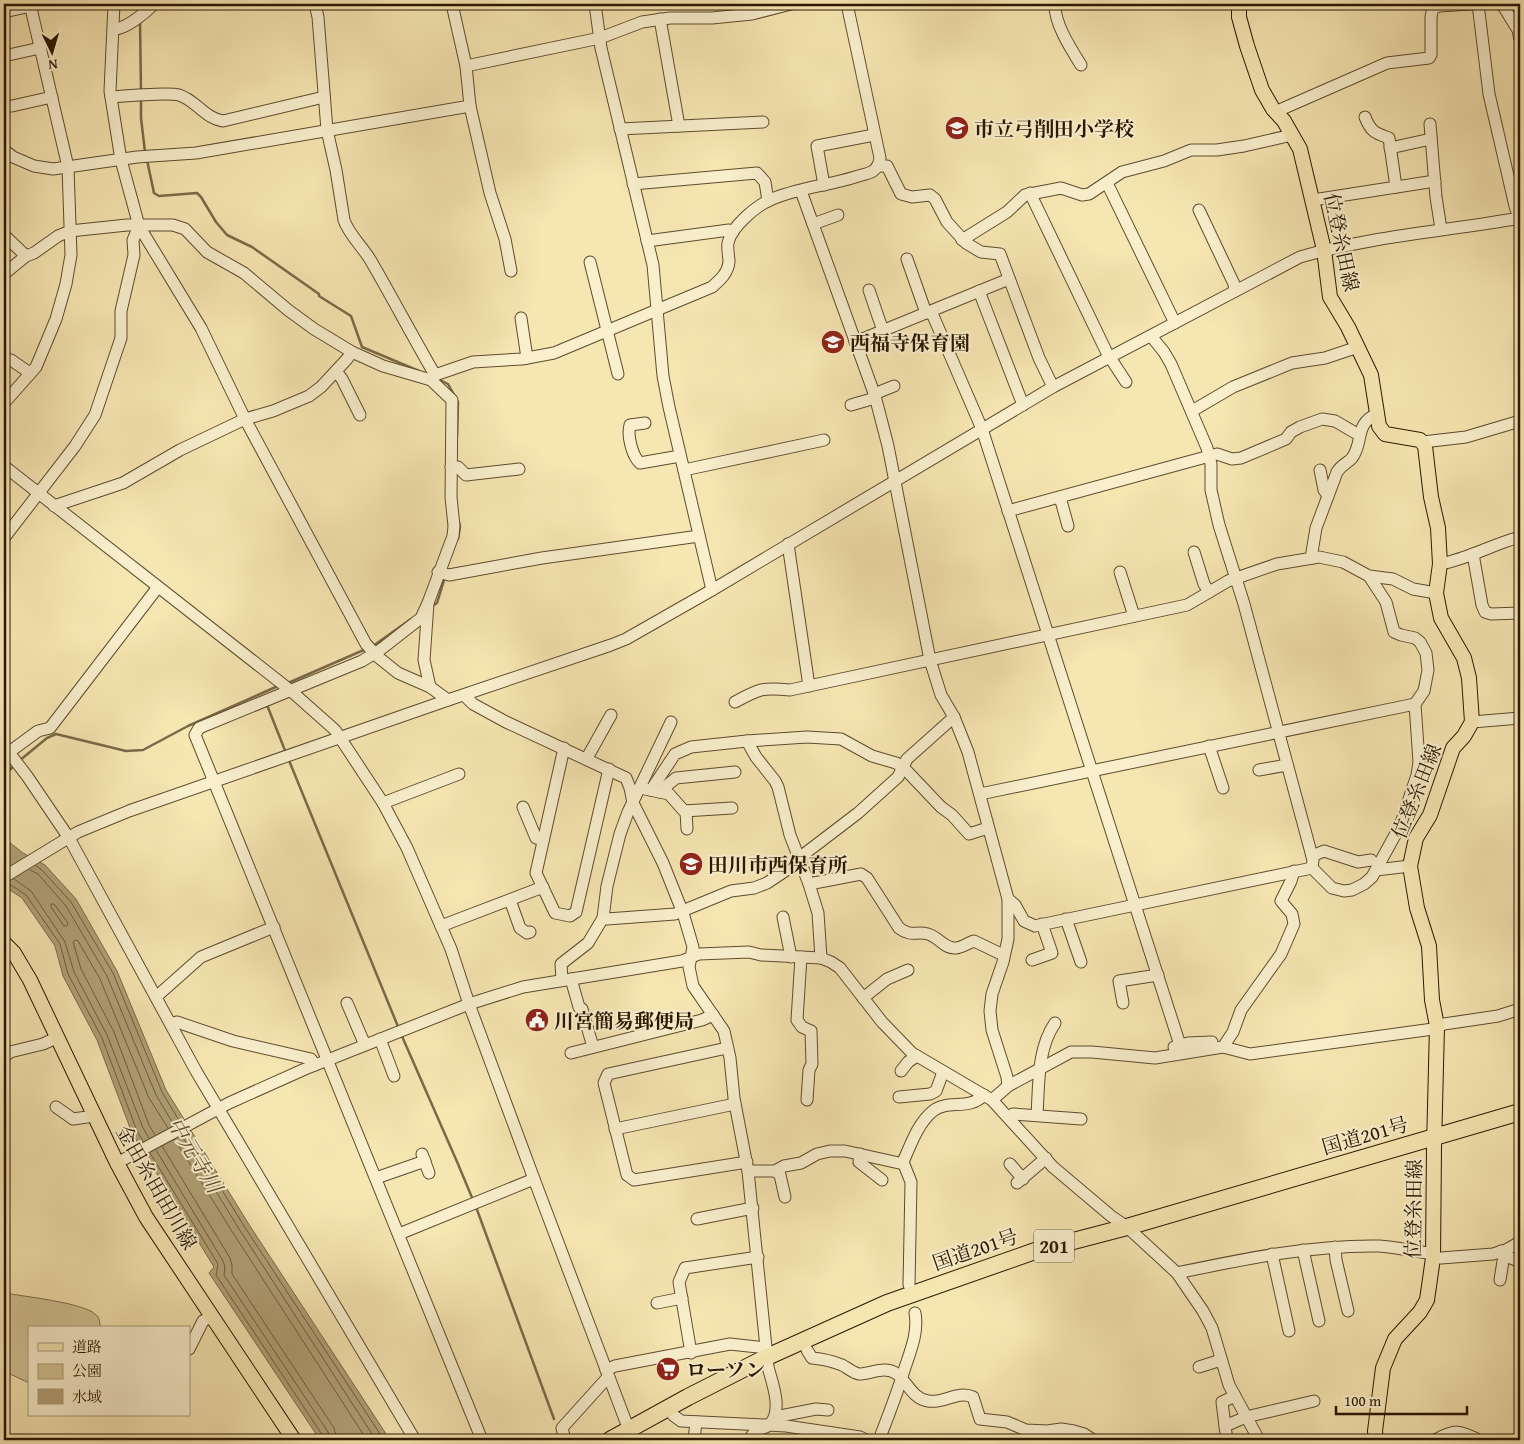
<svg xmlns="http://www.w3.org/2000/svg" width="1524" height="1444" viewBox="0 0 1524 1444" font-family="'Gentium Book Plus','Noto Serif JP',serif">
<rect width="100%" height="100%" fill="#f6e6b2"/>
<filter id="stains"><feTurbulence type="fractalNoise" baseFrequency=".004" numOctaves="4"/><feColorMatrix values="0 0 0 0 .2 0 0 0 0 .09 0 0 0 0 .02 0 0 0 .5 -.17"/></filter>
<radialGradient id="worn" r=".72"><stop offset=".6" stop-color="#630" stop-opacity="0"/><stop offset="1" stop-color="#630" stop-opacity=".3"/></radialGradient>
<path fill="#d3c394" stroke="#7f6d4b" d="M 4,1293 C 22,1296 84,1303 95,1314 C 100,1318 100,1322 100,1328 L 29,1328 L 29,1383 L 4,1371 Z"/>
<path fill="#b1a076" stroke="#7b6948" d="M 4,838 L 23,853 L 45,865 L 76,899 L 117,971 L 166,1090 L 248,1223 L 390,1440 L 320,1440 L 209,1273 L 214,1267 L 132,1133 L 97,1040 L 63,976 L 55,946 L 22,898 L 4,886 Z"/>
<g fill="none" stroke-linecap="round" stroke-linejoin="round">
<g stroke="#6e5c3c" stroke-width="1">
<path d="M 36,866 L 42,870 L 71,902 L 113,973 L 162,1092 L 180,1122"/>
<path d="M 30,870 L 38,874 L 66,906 L 107,976 L 156,1095 L 174,1125"/>
<path d="M 14,879 L 31,891 L 65,942 L 74,972 L 107,1035 L 143,1128 L 149,1138"/>
<path d="M 8,883 L 26,895 L 60,944 L 68,974 L 102,1038 L 137,1131 L 143,1141"/>
<path d="M 52,904 L 54,904 L 68,923 L 67,926 L 64,926 L 51,907 Z"/>
<path d="M 187,1133 L 244,1226 L 384,1440"/>
<path d="M 155,1135 L 149,1125 L 114,1032 L 81,969 L 73,942 L 75,940 L 78,941 L 100,979 L 149,1098 L 168,1128"/>
<path d="M 182,1136 L 239,1229 L 376,1440"/>
<path d="M 175,1140 L 233,1233 L 367,1440"/>
<path d="M 162,1146 L 230,1258 L 232,1265 L 232,1274 L 334,1428 L 337,1440"/>
<path d="M 156,1150 L 223,1261 L 225,1267 L 224,1275 L 328,1432 L 330,1440"/>
<path d="M 150,1153 L 218,1264 L 216,1275 L 323,1436 L 324,1440"/>
</g>
<g stroke="#7b6948" stroke-width="2.5">
<path d="M 140,4 L 140,12"/>
<path d="M 140,20 L 141,92"/>
<path d="M 141,98 L 141,118 L 145,152"/>
<path d="M 147,160 L 154,193 L 159,196 L 197,193 L 201,197 L 216,222 L 227,235 L 252,247 L 319,294 L 319,296 L 351,316 L 362,347 L 419,371"/>
<path d="M 436,378 L 448,384 L 458,402 L 457,437"/>
<path d="M 458,539 L 460,527 L 459,522"/>
<path d="M 431,607 L 437,603 L 445,577"/>
<path d="M 373,646 L 411,619"/>
<path d="M 288,683 L 366,649"/>
<path d="M 267,705 L 286,753"/>
<path d="M 288,758 L 399,1029"/>
<path d="M 19,761 L 47,738 L 56,734 L 126,751 L 143,750 L 188,726 L 278,686"/>
<path d="M 4,775 L 15,765"/>
<path d="M 401,1034 L 458,1164 L 473,1200"/>
<path d="M 476,1207 L 554,1419"/>
</g>
<g stroke="#5e4b2e" stroke-width="13">
<g id="minor">
<path d="M 114,4 L 110,91 L 121,160 L 139,226 L 201,328 L 245,419 L 366,644 L 378,657 L 398,673 L 430,687 L 448,700"/>
<path d="M 315,4 L 318,17 L 327,130 L 336,170 L 344,220 C 349,235 363,247 371,261 C 393,299 413,337 435,375"/>
<path d="M 595,4 L 601,48 L 653,265 L 663,376 L 669,407 L 712,590"/>
<path d="M 1055,4 C 1054,23 1071,49 1081,65"/>
<path d="M 1478,4 L 1489,94 L 1515,206 L 1520,221"/>
<path d="M 1502,4 L 1518,30 L 1520,39"/>
<path d="M 4,12 L 31,6"/>
<path d="M 660,19 L 679,126"/>
<path d="M 114,29 C 126,29 145,13 154,4"/>
<path d="M 4,56 L 40,48"/>
<path d="M 466,66 L 600,38 L 642,22 L 670,18 L 712,18 L 752,14 L 791,4"/>
<path d="M 111,97 C 124,96 168,92 179,95 C 196,100 204,118 223,121 L 324,97"/>
<path d="M 12,106 L 52,97"/>
<path d="M 470,106 L 490,193 L 505,239 L 511,271"/>
<path d="M 1275,112 L 1387,63 L 1429,58 L 1431,55 L 1431,17 L 1433,8 L 1439,6 L 1471,4"/>
<path d="M 1365,117 C 1371,132 1375,133 1389,138 L 1396,187"/>
<path d="M 1430,124 L 1436,197 L 1441,229"/>
<path d="M 620,129 L 763,122"/>
<path d="M 1390,148 L 1431,139"/>
<path d="M 4,150 L 13,157 L 34,166 L 53,169 L 137,157 L 196,153 L 470,106 L 466,66 L 452,4"/>
<path d="M 878,166 L 887,166 L 901,194 L 912,197 L 930,195 L 935,199 L 947,222 L 966,243 L 981,252 L 1000,254 L 1039,358 L 1053,387"/>
<path d="M 1107,183 L 1175,323"/>
<path d="M 633,184 L 757,173 L 765,182 L 768,201"/>
<path d="M 824,185 L 817,146 L 874,135"/>
<path d="M 801,191 L 875,396 L 888,446 L 930,660 L 941,695 L 954,717 L 968,752 L 1008,899 L 1008,939 L 1003,962 L 992,994 L 990,1011 L 992,1030 L 1007,1077 L 1008,1086"/>
<path d="M 1030,193 L 1107,353 L 1126,382"/>
<path d="M 1313,200 L 1435,181"/>
<path d="M 1199,210 L 1234,284 L 1235,291"/>
<path d="M 813,224 L 838,215"/>
<path d="M 4,235 L 26,256"/>
<path d="M 962,240 L 1007,212 L 1025,195 L 1061,188 L 1082,195 L 1089,194 L 1122,172 L 1164,161 L 1191,150 L 1217,150 L 1244,146 L 1292,135"/>
<path d="M 647,241 L 729,230 L 733,232"/>
<path d="M 907,259 L 926,313"/>
<path d="M 590,262 L 618,374"/>
<path d="M 4,274 L 26,256 L 34,253 L 58,236 L 70,231 L 127,225 L 173,225 L 185,229 L 207,252 L 244,273 L 288,310 L 314,329 L 352,352 L 383,366 L 431,380 L 452,400 L 451,497 L 454,526 L 453,536 L 428,603 L 424,660 L 430,687"/>
<path d="M 869,290 L 883,331"/>
<path d="M 979,291 L 1023,405"/>
<path d="M 931,311 L 982,429 L 1180,1045"/>
<path d="M 521,318 L 527,358"/>
<path d="M 1151,336 L 1164,352 L 1171,364 L 1207,448 L 1211,464 L 1211,490 L 1219,525 L 1244,604 L 1313,860 L 1312,868"/>
<path d="M 855,342 L 1009,279"/>
<path d="M 11,360 L 30,373"/>
<path d="M 336,371 L 342,379 L 360,415"/>
<path d="M 431,380 L 435,375 L 473,362 L 522,359 L 554,353 L 712,287 C 720,280 728,273 729,262 C 729,256 727,249 728,243 C 731,227 756,206 770,200 C 796,188 827,186 855,177 C 861,175 868,174 873,171 C 878,167 879,164 880,158 L 847,4"/>
<path d="M 874,394 L 894,386"/>
<path d="M 4,403 L 36,367 L 56,319 L 66,284 L 71,255 L 68,167 L 30,4"/>
<path d="M 851,405 L 875,398"/>
<path d="M 1192,411 L 1233,387 L 1292,363 L 1325,358 L 1358,347"/>
<path d="M 645,423 L 630,425 C 627,435 632,456 640,463 L 680,456"/>
<path d="M 1423,442 L 1466,437 L 1520,421"/>
<path d="M 4,466 L 290,690 L 335,730 L 383,803 L 407,848 L 451,949 L 469,1004 L 534,1179 L 632,1438"/>
<path d="M 451,467 L 458,467 L 466,475 L 519,469"/>
<path d="M 684,470 L 824,440"/>
<path d="M 1320,470 L 1324,490 L 1328,496"/>
<path d="M 1060,497 L 1068,526"/>
<path d="M 54,506 L 123,483 L 180,450 L 245,419 L 273,411 L 309,396 L 321,387 L 347,359 L 352,352"/>
<path d="M 1008,511 L 1217,454 L 1232,459 L 1241,458 L 1286,439 L 1291,432 L 1300,427 L 1322,419 L 1335,421 L 1359,435"/>
<path d="M 4,538 L 75,446 L 95,415 L 121,338 L 121,311 L 134,255 L 133,240 L 139,226"/>
<path d="M 788,544 L 809,686"/>
<path d="M 1194,552 L 1204,584 L 1209,592"/>
<path d="M 1473,554 L 1482,605 L 1485,612 L 1491,614 L 1520,613"/>
<path d="M 1311,558 L 1316,528 L 1337,472 C 1342,464 1348,463 1352,458 C 1364,442 1354,424 1377,414"/>
<path d="M 1440,564 C 1468,559 1493,544 1520,537"/>
<path d="M 438,572 L 449,575 L 542,558 L 699,536"/>
<path d="M 1120,572 L 1134,616"/>
<path d="M 428,603 L 421,618 L 380,650 L 362,661 L 199,728 L 195,735 L 482,1440"/>
<path d="M 464,695 L 473,704 L 506,722 L 626,778 L 630,788 L 633,803 L 663,863 L 683,913 L 693,947 L 689,967 L 693,986 L 724,1031 L 730,1058 L 734,1098 L 748,1171 L 768,1367 C 772,1382 783,1410 770,1424 C 767,1428 761,1428 756,1431 C 753,1433 751,1437 749,1440"/>
<path d="M 735,702 C 759,689 762,687 790,690 L 1187,605 L 1228,581 L 1277,564 L 1319,557 L 1343,562 L 1369,576 L 1393,579 L 1413,589 L 1436,593"/>
<path d="M 1472,722 L 1520,718"/>
<path d="M 747,741 L 756,757 L 775,781 L 778,787 L 790,835 L 809,884 L 818,913 L 821,958"/>
<path d="M 4,746 L 27,776 L 69,838 L 196,1071 L 415,1440"/>
<path d="M 1209,746 L 1223,788"/>
<path d="M 564,748 L 536,873 L 555,913 L 570,916 L 576,912 L 609,769"/>
<path d="M 8,753 L 38,731 L 50,728 L 158,587"/>
<path d="M 587,758 L 611,715"/>
<path d="M 1259,770 L 1287,765"/>
<path d="M 645,789 L 669,794 L 684,811 L 732,808"/>
<path d="M 651,790 L 675,754 L 691,747 L 747,741 L 807,737 L 841,739 L 872,756 L 896,763 L 904,768 L 941,807 L 952,815 L 969,834 L 988,828"/>
<path d="M 659,792 L 676,778 L 735,772"/>
<path d="M 980,794 L 1415,704"/>
<path d="M 383,803 L 459,774"/>
<path d="M 523,807 L 536,838 L 543,840"/>
<path d="M 686,811 L 687,829"/>
<path d="M 1312,856 L 1324,851 L 1358,862 L 1371,860"/>
<path d="M 1312,868 L 1332,888 L 1344,891 L 1352,890 L 1364,884 L 1372,877 L 1400,826 L 1417,775 L 1419,762 L 1415,704 L 1424,691 L 1428,670 L 1426,653 L 1420,642 L 1415,638 L 1401,635 L 1394,632 L 1386,602 L 1369,576"/>
<path d="M 1376,870 L 1410,866"/>
<path d="M 4,877 L 78,832 L 129,811 L 448,700 L 611,645 L 626,639 L 712,590 L 1053,387 L 1300,257 C 1372,236 1447,231 1520,218"/>
<path d="M 809,884 L 861,874 L 867,878 L 899,928 C 911,937 916,931 928,934 C 939,937 944,949 956,948 C 961,948 968,943 974,941 L 999,953 L 1004,954"/>
<path d="M 1008,899 L 1015,905 L 1024,921 L 1035,926 L 1312,868"/>
<path d="M 510,900 L 520,928 L 527,933 L 530,932"/>
<path d="M 783,917 L 791,957"/>
<path d="M 603,918 L 607,919 L 675,914 L 731,891 L 754,888 L 767,883 L 794,865 L 799,858 L 858,813 L 898,777 L 907,759 L 954,717"/>
<path d="M 1066,919 L 1081,962"/>
<path d="M 441,926 L 543,887"/>
<path d="M 801,957 L 797,1020 L 802,1027 L 811,1031 L 812,1064 L 809,1070 L 807,1100"/>
<path d="M 1032,960 L 1052,953 L 1042,924"/>
<path d="M 571,979 L 579,1007 L 582,1009 L 593,1047"/>
<path d="M 562,980 L 561,964 L 588,943 L 603,918 L 607,886 L 620,834 L 628,812 L 671,722"/>
<path d="M 156,997 L 201,957 L 274,927"/>
<path d="M 863,998 L 887,979 L 908,970"/>
<path d="M 347,1003 L 365,1045"/>
<path d="M 1123,1003 L 1119,981 L 1158,975"/>
<path d="M 171,1024 L 177,1022 L 233,1041 L 311,1059 L 315,1065"/>
<path d="M 380,1039 L 394,1076"/>
<path d="M 1174,1047 L 1188,1043 L 1212,1042"/>
<path d="M 1223,1047 L 1233,1032 L 1241,1010 L 1281,954 L 1294,924 L 1292,914 L 1281,901 L 1291,881 L 1294,871"/>
<path d="M 727,1048 L 608,1074 L 604,1083 L 627,1175 L 634,1180 L 747,1162"/>
<path d="M 571,1053 L 702,1020 L 713,1015"/>
<path d="M 4,1057 L 10,1052 L 43,1044 L 58,1037"/>
<path d="M 901,1071 L 908,1062 L 917,1056"/>
<path d="M 899,1097 L 930,1094 L 936,1091 L 943,1072"/>
<path d="M 992,1100 L 1008,1086 L 1071,1052 L 1092,1052 L 1155,1058 L 1223,1047 L 1250,1054 L 1433,1029 L 1444,1024 L 1498,1016 L 1520,1009"/>
<path d="M 56,1107 L 73,1119 L 94,1116"/>
<path d="M 1037,1115 C 1039,1085 1037,1049 1055,1023"/>
<path d="M 1009,1117 L 1013,1114 L 1081,1119"/>
<path d="M 615,1129 L 735,1104"/>
<path d="M 422,1154 L 429,1173"/>
<path d="M 860,1154 L 859,1162 L 882,1180"/>
<path d="M 117,1163 L 229,1103 L 305,1069 L 469,1004 L 523,987 L 682,961 L 699,954 L 749,952 L 761,955 L 821,958 L 831,962 L 840,968 L 882,1022 L 912,1053 L 992,1100 L 1053,1167 L 1111,1216 L 1127,1227 L 1177,1273 L 1203,1311 L 1212,1328 L 1229,1385 L 1259,1440"/>
<path d="M 1010,1164 L 1023,1179"/>
<path d="M 748,1171 L 775,1171 L 784,1166 L 801,1163 L 817,1154 L 830,1151 L 845,1151 L 899,1163 L 903,1162"/>
<path d="M 775,1171 L 780,1175 L 785,1197"/>
<path d="M 376,1178 L 425,1161"/>
<path d="M 1017,1183 L 1046,1158"/>
<path d="M 697,1219 L 753,1208"/>
<path d="M 399,1234 L 534,1179"/>
<path d="M 1335,1247 L 1336,1260 L 1348,1311"/>
<path d="M 1303,1250 L 1319,1321"/>
<path d="M 1501,1251 L 1504,1255 L 1520,1262"/>
<path d="M 1272,1254 L 1289,1331"/>
<path d="M 1177,1273 C 1244,1259 1310,1245 1379,1246 C 1395,1247 1412,1251 1428,1253 L 1433,1258 L 1441,1258 L 1493,1254 L 1506,1250 L 1520,1242"/>
<path d="M 1500,1280 L 1504,1255"/>
<path d="M 909,1285 L 911,1182 L 903,1162 C 911,1144 918,1123 933,1111 C 948,1099 969,1111 984,1095"/>
<path d="M 657,1303 L 682,1298"/>
<path d="M 189,1349 L 203,1321 L 212,1316"/>
<path d="M 807,1350 L 812,1358 C 823,1359 832,1361 842,1365 C 848,1368 853,1373 859,1374 C 871,1374 885,1365 897,1374 C 907,1382 913,1399 928,1401 C 944,1404 957,1390 973,1397 L 980,1419 L 1007,1422 L 1026,1430 L 1047,1431 L 1061,1429 L 1074,1431 L 1084,1434 L 1093,1440"/>
<path d="M 691,1353 L 679,1282 L 685,1268 L 758,1257"/>
<path d="M 1199,1367 L 1221,1360"/>
<path d="M 606,1370 L 615,1366 L 730,1344 L 766,1348"/>
<path d="M 673,1415 L 681,1421 L 786,1426 L 860,1437 L 866,1440"/>
<path d="M 775,1417 L 816,1409 L 828,1410"/>
<path d="M 1225,1426 L 1222,1402 L 1235,1396"/>
<path d="M 565,1440 L 562,1428 L 608,1377"/>
<path d="M 694,1440 L 696,1422"/>
<path d="M 879,1440 C 887,1419 895,1399 902,1377 C 908,1356 919,1335 915,1313"/>
<path d="M 1227,1440 L 1225,1426 L 1246,1417 L 1314,1401"/>
<path d="M 1435,1440 C 1455,1429 1459,1430 1479,1440"/>
</g>
</g>
<g stroke="#2b1702" stroke-width="16">
<g id="major">
<path d="M 1239,4 L 1239,17 L 1247,46 L 1262,90 L 1273,109 L 1284,121 L 1300,149 L 1324,250 L 1330,297 L 1348,327 L 1371,375 L 1379,426 L 1385,434 L 1420,440 L 1425,446 L 1431,497 L 1438,528 L 1440,564 L 1436,593 L 1441,618 L 1464,658 L 1469,678 L 1472,722 L 1464,736 L 1453,748 L 1430,815 L 1416,838 L 1410,866 L 1417,908 L 1429,946 L 1432,1000 L 1437,1026 L 1434,1147 L 1433,1258 L 1427,1300 L 1420,1312 L 1395,1339 L 1383,1368 L 1375,1431 L 1376,1440"/>
<path d="M 4,943 L 14,953 L 30,980 L 117,1163 L 146,1217 L 294,1440"/>
</g>
</g>
<g stroke="#2b1702" stroke-width="18">
<path id="highway" d="M 610,1440 L 688,1397 L 767,1357 L 887,1303 L 1035,1251 L 1127,1227 L 1520,1112"/>
</g>
<use href="#minor" stroke="#f9efcd" stroke-width="11"/>
<use href="#major" stroke="#f6e6b2" stroke-width="14"/>
<use href="#highway" stroke="#f6e6b2" stroke-width="16"/>
</g>
<defs>
<g id="school-disc" transform="scale(1.25)"><circle r="9.5" fill="#8f2418" stroke="#f9efcd"/><path d="M0-5L7-2L0 1L-7-2ZM-4 1L0 2.5L4 1V4Q0 6-4 4Z" fill="#fff"/></g>
<g id="civic-disc" transform="scale(1.25)"><circle r="9.5" fill="#8f2418" stroke="#f9efcd"/><path d="M-.6-6.5H3V-4.5H.6V-3L4-1V1h2V6H-6V1h2V-1L-.6-3ZM-1.2 2.5V6h2.4V2.5Z" fill="#fff"/></g>
<g id="supermarket-disc" transform="scale(1.25)"><circle r="9.5" fill="#8f2418" stroke="#f9efcd"/><path d="M-6-5.5h2.5l.6 2H6L4.5 2H-2.5L-4.4-4H-6ZM-1.5 3.2a1.3 1.3 0 1 0 .1 0ZM3 3.2a1.3 1.3 0 1 0 .1 0Z" fill="#fff"/></g>
</defs>
<g fill-rule="evenodd">
<use href="#school-disc" x="957" y="128"/>
<use href="#school-disc" x="833" y="342"/>
<use href="#school-disc" x="691" y="864"/>
<use href="#civic-disc" x="537" y="1020"/>
<use href="#supermarket-disc" x="668" y="1369"/>
</g>
<g text-anchor="middle" dominant-baseline="central" stroke-width="4" stroke-linejoin="round" paint-order="stroke">
<rect fill="#f9efcd" stroke="#69583f" stroke-width="1" x="1034" y="1229.5" width="40" height="33" rx="4"/>
<g font-size="19" font-weight="bold" fill="#2b1702">
<text x="1054" y="1246">201</text>
</g>
<g font-size="20" font-weight="bold" fill="#2b1702" stroke="#f9efcd" text-anchor="start">
<text x="974" y="128">市立弓削田小学校</text>
<text x="850" y="342">西福寺保育園</text>
<text x="708" y="864">田川市西保育所</text>
<text x="554" y="1020">川宮簡易郵便局</text>
<text x="686" y="1369">ローソン</text>
</g>
<g font-size="20" fill="#2b1702" stroke="#f9efcd">
<text transform="translate(1342 242) rotate(78)">位登糸田線</text>
<text transform="translate(1416 791) rotate(-68)">位登糸田線</text>
<text transform="translate(1365 1135) rotate(-16)">国道201号</text>
<text transform="translate(157 1187) rotate(60)">金田糸田田川線</text>
<text transform="translate(1413 1209) rotate(-89)">位登糸田線</text>
<text transform="translate(975 1249) rotate(-19)">国道201号</text>
</g>
<g font-size="21" font-style="italic" fill="#614e30" stroke="#f9efcd">
<text transform="translate(195 1155) rotate(59)">中元寺川</text>
</g>
</g>
<rect width="1524" height="1444" fill="none" stroke="#f6e6b2" stroke-width="20"/>
<rect x="5" y="5" width="1514" height="1434" fill="none" stroke="#2b1702" stroke-width="2.5"/>
<rect x="10" y="10" width="1504" height="1424" fill="none" stroke="#2b1702"/>
<rect x="28" y="1326" width="162" height="90" fill="#f9efcd" stroke="#a7997c"/>
<rect x="38" y="1343" width="25" height="8" fill="#f6e6b2" stroke="#a7997c"/>
<text x="72" y="1352" font-size="15" fill="#2b1702">道路</text>
<rect x="38" y="1364" width="25" height="15" fill="#d3c394" stroke="#a7997c"/>
<text x="72" y="1376" font-size="15" fill="#2b1702">公園</text>
<rect x="38" y="1389" width="25" height="15" fill="#b1a076" stroke="#a7997c"/>
<text x="72" y="1402" font-size="15" fill="#2b1702">水域</text>
<g transform="translate(52 52) rotate(175)" stroke="#f9efcd" stroke-width="4" paint-order="stroke">
<path d="M0-4L9 19L0 12L-9 19Z" fill="#2b1702"/>
<text y="-8" font-size="14" font-weight="bold" text-anchor="middle" fill="#2b1702">N</text>
</g>
<path d="M1336 1406v8h131v-8" fill="none" stroke="#2b1702" stroke-width="2.5"/>
<text x="1344" y="1406" font-size="15" fill="#2b1702" stroke="#f9efcd" stroke-width="4" paint-order="stroke">100 m</text>
<rect width="100%" height="100%" filter="url(#stains)"/>
<rect width="100%" height="100%" fill="url(#worn)"/>
</svg>
